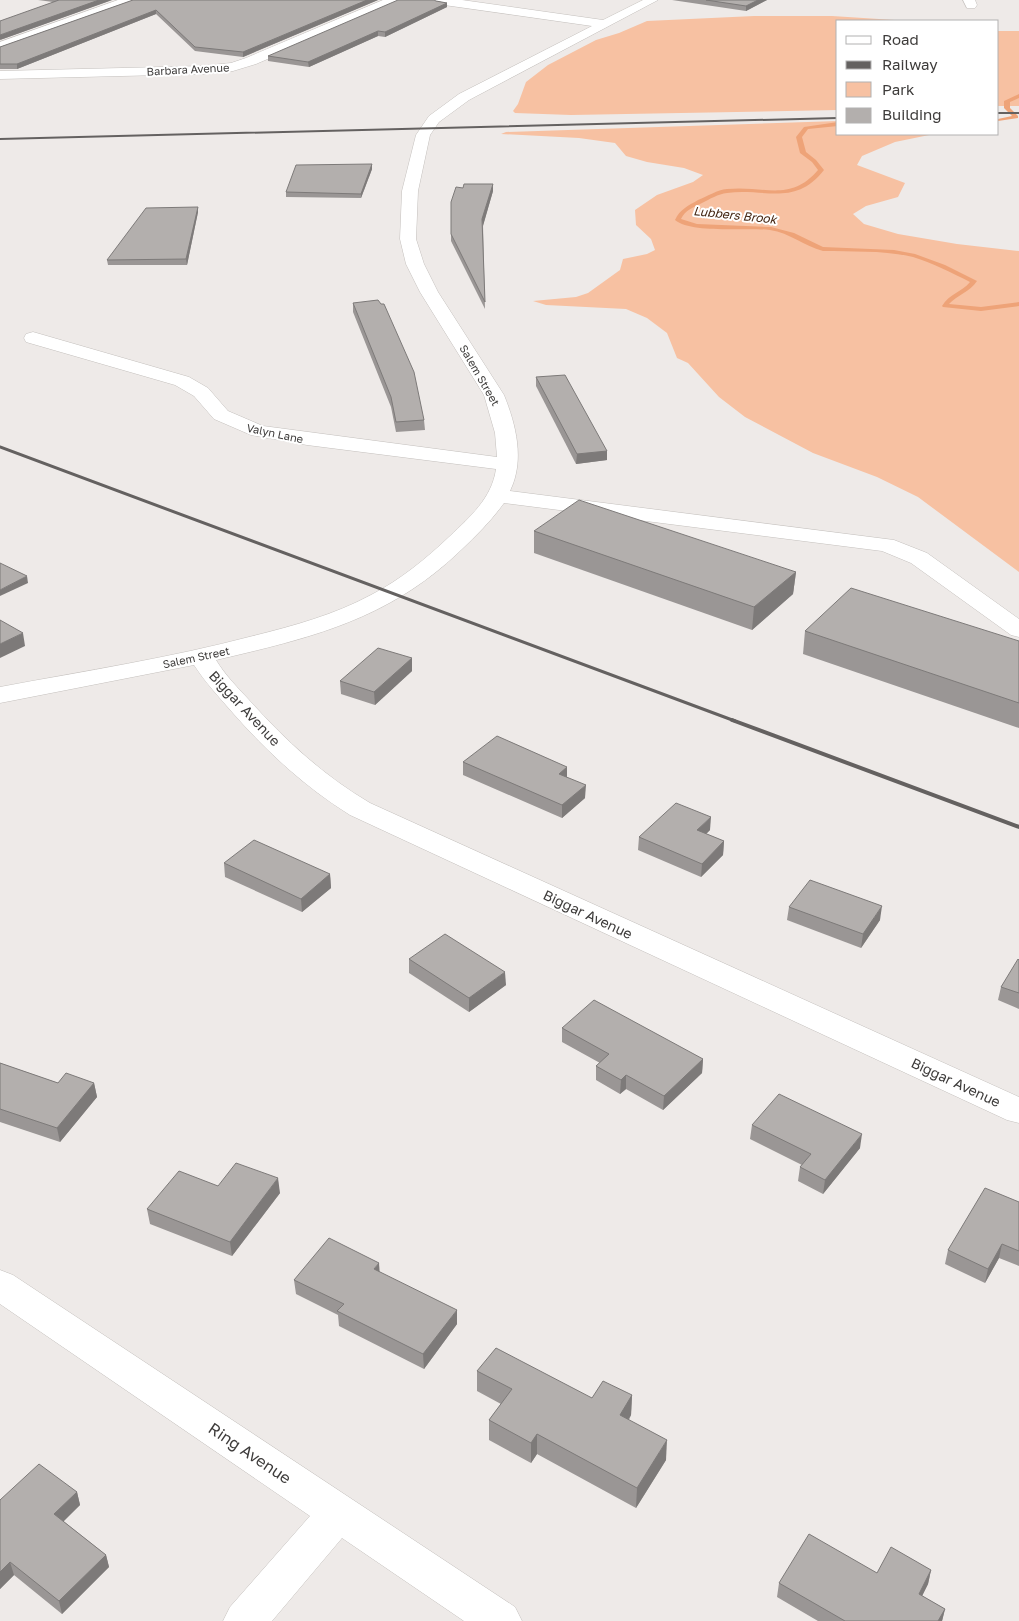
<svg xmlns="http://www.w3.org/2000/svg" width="1019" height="1621" viewBox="0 0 1019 1621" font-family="'Golos Text',sans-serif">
<rect width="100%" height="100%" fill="#eeeae8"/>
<g fill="#f7c1a2">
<path d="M 754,16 L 832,16 L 910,21 L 838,21 L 838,110 L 571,115 L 515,113 L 513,111 L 518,104 L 526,82 L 548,65 L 596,40 L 619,33 L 647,21 Z"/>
<rect x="998" y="31" width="21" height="75"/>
<path d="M 838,121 L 838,134 L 934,134 L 895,142 L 862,156 L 857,165 L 905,183 L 898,197 L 866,206 L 853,214 L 864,224 L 898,234 L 957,244 L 1019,251 L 1019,572 L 918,497 L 877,477 L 813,453 L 745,417 L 719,397 L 688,363 L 677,358 L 667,333 L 647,318 L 626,309 L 546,305 L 533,301 L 576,297 L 588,293 L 620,270 L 623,259 L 647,254 L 655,250 L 651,239 L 636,225 L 635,210 L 657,195 L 693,182 L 703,175 L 684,168 L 647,162 L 626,156 L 615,143 L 579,138 L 501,134 L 506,132 Z"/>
</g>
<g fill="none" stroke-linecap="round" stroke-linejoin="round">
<g fill="#eea378" fill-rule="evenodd">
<path d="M 1019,94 L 1019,98 L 1010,102 L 1010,108 L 1018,116 L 1018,118 L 998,121 L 998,119 L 1012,116 L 1004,108 L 1004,101 Z"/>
<path d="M 838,122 L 838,126 L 808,129 L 802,137 L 806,152 L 816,160 L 824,170 C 795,207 766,188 727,193 C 718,194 710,199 702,203 C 694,207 685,210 681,219 L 697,224 L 771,227 L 794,233 L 823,247 L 894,250 L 915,254 L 945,265 L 977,281 C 970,292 957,295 949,304 L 981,307 L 1019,302 L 1019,306 L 981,311 L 943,307 L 942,306 C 949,294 962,292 970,282 C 952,273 933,263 913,257 C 884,250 852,252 823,251 C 804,246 790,233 770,230 C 746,227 692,234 675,220 C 680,209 688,206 698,200 C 708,196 717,190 727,189 C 764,185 790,203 818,170 L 812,162 L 800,153 L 796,137 L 804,127 Z"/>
</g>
<g stroke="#c4c0bd" stroke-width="1">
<g id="minor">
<path d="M 118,0 L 135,0 L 133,3 L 0,50 L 0,42 Z"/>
<path d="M 383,0 L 399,0 L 397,3 L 256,64 L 233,71 L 203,74 L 0,79 L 0,71 L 203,66 L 231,63 L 246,58 Z"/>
<path d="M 431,0 L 462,0 L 603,20 L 643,0 L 658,0 L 469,100 L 439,122 L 430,135 L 418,191 L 416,239 L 424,264 L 438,292 L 504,395 C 516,425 525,460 510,491 L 894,540 L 927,553 L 1019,619 L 1019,637 L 1011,635 L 911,563 L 882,551 L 504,503 C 491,521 476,536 460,551 C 388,620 310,638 216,660 C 225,675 238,688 250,701 C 286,741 324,776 370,803 L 1019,1097 L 1019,1123 L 1007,1120 L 350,815 C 305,787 267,752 232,712 C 219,697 205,682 194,665 L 0,703 L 0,687 C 85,671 170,658 253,636 C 293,626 334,615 371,595 C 400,580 426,559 450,536 C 470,517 492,498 496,469 L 307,445 L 251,435 L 214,419 L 194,396 L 175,385 L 26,342 L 24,338 L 26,334 L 33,332 L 189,377 L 208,388 L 228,411 L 263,426 L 497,457 L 495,433 L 484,395 L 420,292 L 406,264 L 400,239 L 402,191 L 416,135 L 429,116 L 459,94 L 592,26 L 437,4 Z"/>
<path d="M 963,0 L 975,0 L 977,5 L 975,8 L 967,8 Z"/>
<path d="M 0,1270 L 13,1275 L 515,1607 L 522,1621 L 464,1621 L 342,1538 L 272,1621 L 223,1621 L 230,1607 L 310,1516 L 0,1304 Z"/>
</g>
</g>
<use href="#minor" fill="#fff" fill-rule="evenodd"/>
<g stroke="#646160" stroke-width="2">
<path d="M 998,113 L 1019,113"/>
<path d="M 0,139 L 838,118"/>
</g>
<path stroke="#646160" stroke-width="3" d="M 0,447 L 735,721"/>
<path stroke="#646160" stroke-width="4" d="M 732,720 L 1019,827"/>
</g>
<g fill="#9a9695">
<path d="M 38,0 L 112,0 L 0,40 L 53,2 Z"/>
<path d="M 133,0 L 378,0 L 243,57 L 195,51 L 156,14 L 17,69 L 0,69 L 0,47 Z"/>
<path d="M 672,0 L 767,0 L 746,11 Z"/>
<path d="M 436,1 L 447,3 L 447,7 L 385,37 L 378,36 L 309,67 L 268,61 L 268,56 Z"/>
<path d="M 372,164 L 372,169 L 361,198 L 286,197 L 286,192 Z"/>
<path d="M 493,184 L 493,191 L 483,225 L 485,309 L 451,241 L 451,202 L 463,188 Z"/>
<path d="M 198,207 L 198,212 L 187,265 L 108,265 L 107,260 Z"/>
<path d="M 353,303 L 424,420 L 425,430 L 396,432 L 391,407 L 353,312 Z"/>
<path d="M 536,377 L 607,451 L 607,460 L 576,464 L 536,386 Z"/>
<path d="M 534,531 L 796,572 L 793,594 L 752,630 L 534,553 Z"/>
<path d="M 805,631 L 1019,641 L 1019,728 L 803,654 Z"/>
<path d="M 412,658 L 412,671 L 375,705 L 341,694 L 340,681 Z"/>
<path d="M 463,762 L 567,767 L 567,777 L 585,798 L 562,818 L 463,775 Z"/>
<path d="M 710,830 L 706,834 L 724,841 L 723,855 L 701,877 L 638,850 L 639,837 Z"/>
<path d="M 224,863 L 330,874 L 331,888 L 302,912 L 225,877 Z"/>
<path d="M 789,907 L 880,920 L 861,948 L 787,920 Z"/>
<path d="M 409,959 L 506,985 L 469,1012 L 409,973 Z"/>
<path d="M 1019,960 L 1019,1009 L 998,1000 L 1001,987 Z"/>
<path d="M 562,1028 L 703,1059 L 702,1073 L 663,1110 L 626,1089 L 620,1094 L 596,1080 L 596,1066 L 600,1063 L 562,1042 Z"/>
<path d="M 0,1063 L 58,1083 L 94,1083 L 97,1097 L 60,1142 L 0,1122 Z"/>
<path d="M 752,1125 L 860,1148 L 823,1194 L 798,1181 L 800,1167 L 802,1165 L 750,1139 Z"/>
<path d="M 218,1186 L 280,1193 L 232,1256 L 150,1224 L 147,1209 Z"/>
<path d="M 1019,1202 L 1019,1266 L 999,1258 L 985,1283 L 945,1264 L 948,1250 Z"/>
<path d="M 380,1272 L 457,1324 L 424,1369 L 339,1326 L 338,1315 L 296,1294 L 294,1280 Z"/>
<path d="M 477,1371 L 592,1398 L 632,1395 L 631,1415 L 629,1420 L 666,1460 L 636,1508 L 537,1454 L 531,1463 L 489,1440 L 489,1420 L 501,1404 L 477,1391 Z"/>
<path d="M 77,1492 L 80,1505 L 63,1521 L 106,1555 L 109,1567 L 62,1614 L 14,1575 L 0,1589 L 0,1500 Z"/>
<path d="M 931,1570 L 928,1584 L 922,1596 L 945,1609 L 942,1621 L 818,1621 L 777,1597 L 779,1583 L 877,1573 Z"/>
</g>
<g fill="#7d7a79">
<path d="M 99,0 L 112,0 L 0,40 L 0,35 Z"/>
<path d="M 367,0 L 378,0 L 243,57 L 243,52 Z"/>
<path d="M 758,0 L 767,0 L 746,11 L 746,6 Z"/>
<path d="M 447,3 L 447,7 L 385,37 L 385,32 Z"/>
<path d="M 156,10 L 156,14 L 17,69 L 17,64 Z"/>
<path d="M 378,31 L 378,36 L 309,67 L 308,62 Z"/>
<path d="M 372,164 L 372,169 L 361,198 L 361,194 Z"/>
<path d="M 493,184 L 493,191 L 483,226 L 482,219 Z"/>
<path d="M 198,207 L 198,212 L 187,265 L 186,259 Z"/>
<path d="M 607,451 L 607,460 L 576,464 L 577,454 Z"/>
<path d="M 796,572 L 793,594 L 752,630 L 754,607 Z"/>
<path d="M 27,576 L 28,583 L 0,596 L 0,590 Z"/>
<path d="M 23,633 L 25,646 L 0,658 L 0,644 Z"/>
<path d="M 412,658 L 412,671 L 375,705 L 374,692 Z"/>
<path d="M 567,767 L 567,780 L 559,774 Z"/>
<path d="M 586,785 L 585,798 L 562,818 L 562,805 Z"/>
<path d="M 711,817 L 710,830 L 696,844 L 697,830 Z"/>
<path d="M 724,841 L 723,855 L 701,877 L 702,864 Z"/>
<path d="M 330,874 L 331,888 L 302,912 L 301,899 Z"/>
<path d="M 882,906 L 880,920 L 861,948 L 863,934 Z"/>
<path d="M 505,972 L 506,985 L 469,1012 L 469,998 Z"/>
<path d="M 703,1059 L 702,1073 L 663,1110 L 664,1096 Z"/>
<path d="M 626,1075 L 626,1089 L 620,1094 L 621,1080 Z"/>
<path d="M 94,1083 L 97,1097 L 60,1142 L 57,1128 Z"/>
<path d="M 862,1134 L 860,1148 L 823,1194 L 825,1180 Z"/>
<path d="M 278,1178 L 280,1193 L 232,1256 L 230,1242 Z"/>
<path d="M 1002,1244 L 999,1258 L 985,1283 L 988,1269 Z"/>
<path d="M 379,1263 L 380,1277 L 374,1269 Z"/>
<path d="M 457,1310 L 457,1324 L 424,1369 L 423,1354 Z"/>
<path d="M 632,1395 L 631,1415 L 618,1435 L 620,1415 Z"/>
<path d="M 537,1434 L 537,1454 L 531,1463 L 531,1443 Z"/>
<path d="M 667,1440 L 666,1460 L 636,1508 L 637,1488 Z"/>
<path d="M 77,1492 L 80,1505 L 58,1527 L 54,1514 Z"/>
<path d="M 106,1555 L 109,1567 L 62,1614 L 59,1601 Z"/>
<path d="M 10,1562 L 14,1575 L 0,1589 L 0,1572 Z"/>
<path d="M 931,1570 L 928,1584 L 916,1608 L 919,1594 Z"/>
<path d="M 945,1609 L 942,1621 L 938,1621 Z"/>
</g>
<g fill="#b3afad" stroke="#7d7a79">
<path d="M 59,0 L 99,0 L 0,35 L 0,21 Z"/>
<path d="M 133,0 L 367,0 L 243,52 L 195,47 L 156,10 L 17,64 L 0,64 L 0,47 Z"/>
<path d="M 398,0 L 434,0 L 436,1 L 447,3 L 385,32 L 378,31 L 308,62 L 268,56 Z"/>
<path d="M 706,0 L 758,0 L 746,6 Z"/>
<path d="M 372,164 L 361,194 L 286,192 L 296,165 Z"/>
<path d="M 464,184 L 493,184 L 482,219 L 485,302 L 451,234 L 451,202 L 456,187 L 463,188 Z"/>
<path d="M 198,207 L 186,259 L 107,260 L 146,208 Z"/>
<path d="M 378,300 L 381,304 L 384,304 L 414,372 L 424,420 L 396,422 L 391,397 L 353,303 Z"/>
<path d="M 565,375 L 607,451 L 577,454 L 536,377 Z"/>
<path d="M 579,500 L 796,572 L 754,607 L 534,531 Z"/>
<path d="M 0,563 L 27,576 L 0,590 Z"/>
<path d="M 851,588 L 1019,641 L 1019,703 L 805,631 Z"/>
<path d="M 0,620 L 23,633 L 0,644 Z"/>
<path d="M 378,648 L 412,658 L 374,692 L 340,681 Z"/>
<path d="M 497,736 L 567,767 L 559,774 L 586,785 L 562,805 L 463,762 Z"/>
<path d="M 676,803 L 711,817 L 697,830 L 724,841 L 702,864 L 639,837 Z"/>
<path d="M 254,840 L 330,874 L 301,899 L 224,863 Z"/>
<path d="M 810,880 L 882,906 L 863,934 L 789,907 Z"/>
<path d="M 445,934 L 505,972 L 469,998 L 409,959 Z"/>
<path d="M 1018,959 L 1019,960 L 1019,993 L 1001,987 Z"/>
<path d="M 594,1000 L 703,1059 L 664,1096 L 626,1075 L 621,1080 L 596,1066 L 609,1054 L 562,1028 Z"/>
<path d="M 0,1063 L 58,1083 L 66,1073 L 94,1083 L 57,1128 L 0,1109 Z"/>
<path d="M 779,1094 L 862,1134 L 825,1180 L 800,1167 L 811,1154 L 752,1125 Z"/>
<path d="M 236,1163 L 278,1178 L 230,1242 L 147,1209 L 179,1171 L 218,1186 Z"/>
<path d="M 985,1188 L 1019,1202 L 1019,1251 L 1002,1244 L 988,1269 L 948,1250 Z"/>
<path d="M 329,1238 L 379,1263 L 374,1269 L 457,1310 L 423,1354 L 337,1311 L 344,1304 L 294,1280 Z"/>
<path d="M 496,1348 L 592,1398 L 603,1381 L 632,1395 L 620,1415 L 667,1440 L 637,1488 L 537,1434 L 531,1443 L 489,1420 L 512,1389 L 477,1371 Z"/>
<path d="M 39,1464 L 77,1492 L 54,1514 L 106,1555 L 59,1601 L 10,1562 L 0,1572 L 0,1500 Z"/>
<path d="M 809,1534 L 877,1573 L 891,1547 L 931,1570 L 919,1594 L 945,1609 L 938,1621 L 845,1621 L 779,1583 Z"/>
</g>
<g text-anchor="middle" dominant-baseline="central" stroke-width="4" stroke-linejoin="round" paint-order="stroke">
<g font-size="11" fill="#3e3c3b" stroke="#fff">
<text transform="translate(188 69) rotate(-3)">Barbara Avenue</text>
<text transform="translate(480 375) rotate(60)">Salem Street</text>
<text transform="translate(275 433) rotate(12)">Valyn Lane</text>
<text transform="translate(196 657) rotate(-12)">Salem Street</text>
</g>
<g font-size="12" font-style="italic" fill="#412310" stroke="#fff">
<text transform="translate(735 215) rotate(6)">Lubbers Brook</text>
</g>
<g font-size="14" fill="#3e3c3b" stroke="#fff">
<text transform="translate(245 708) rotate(47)">Biggar Avenue</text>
<text transform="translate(588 914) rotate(25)">Biggar Avenue</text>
<text transform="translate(956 1082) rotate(25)">Biggar Avenue</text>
</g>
<g font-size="16" fill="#3e3c3b" stroke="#fff">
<text transform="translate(250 1453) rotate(34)">Ring Avenue</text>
</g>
</g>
<rect x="836" y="20" width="162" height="115" fill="#ffffff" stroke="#b2b1b1"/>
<rect x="846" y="36" width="25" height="8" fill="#ffffff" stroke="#b2b1b1"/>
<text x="882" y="45" font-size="15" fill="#3e3c3b">Road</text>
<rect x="846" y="61" width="25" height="8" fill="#646160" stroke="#b2b1b1"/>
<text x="882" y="70" font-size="15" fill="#3e3c3b">Railway</text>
<rect x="846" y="82" width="25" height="15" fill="#f7c1a2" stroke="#b2b1b1"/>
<text x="882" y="95" font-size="15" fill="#3e3c3b">Park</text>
<rect x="846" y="108" width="25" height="15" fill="#b3afad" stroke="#b2b1b1"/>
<text x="882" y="120" font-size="15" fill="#3e3c3b">Building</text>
</svg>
